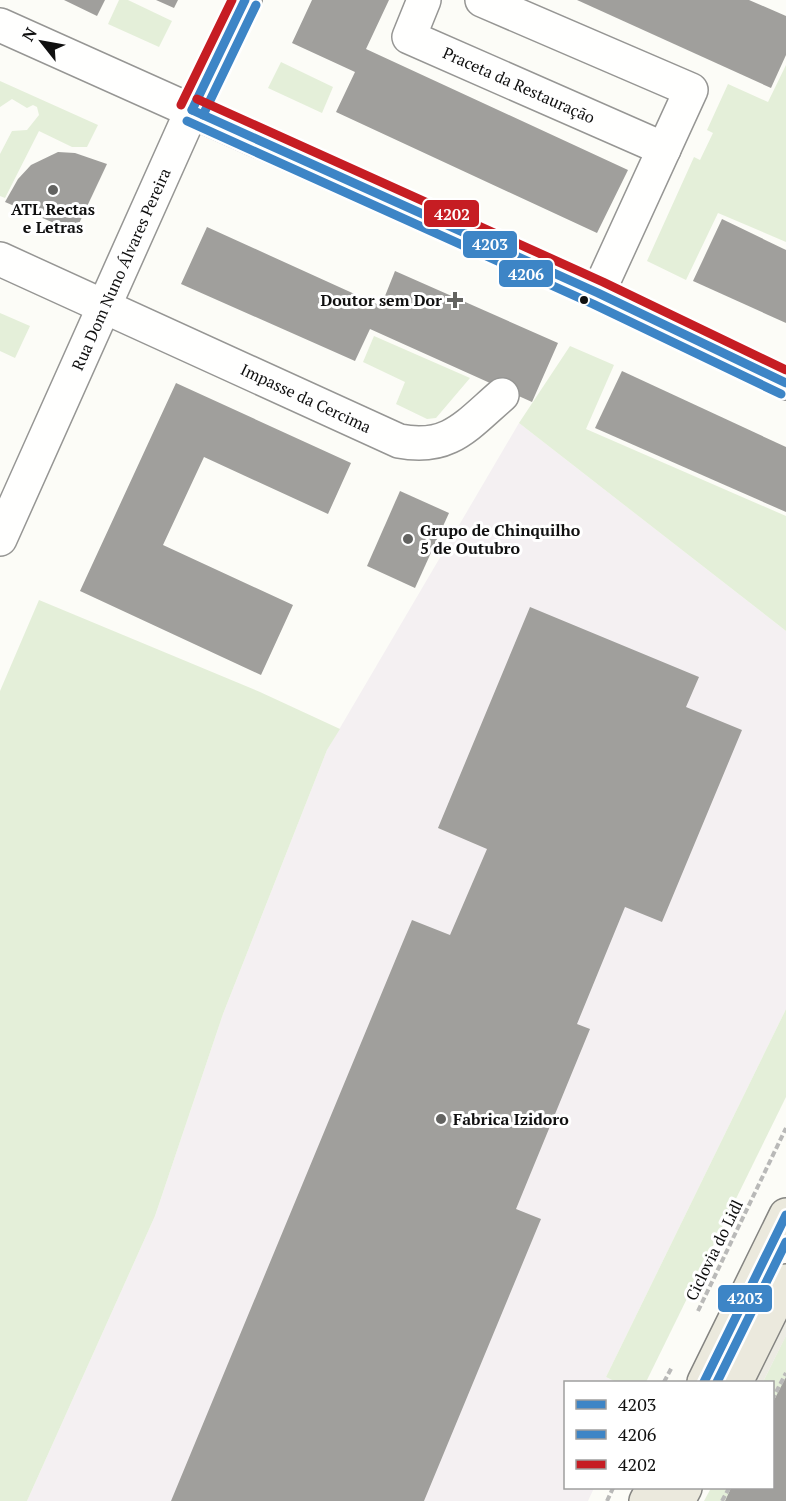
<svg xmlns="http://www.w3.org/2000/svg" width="786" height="1501" viewBox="0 0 786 1501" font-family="'PT Serif',serif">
<rect width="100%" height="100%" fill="#fcfcf7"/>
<path fill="#f4f0f2" d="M 519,423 L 786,631 L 786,1009 L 606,1377 L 616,1382 L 566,1382 L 566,1488 L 594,1488 L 588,1501 L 27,1501 L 155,1216 L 223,1014 L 327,750 Z"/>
<g fill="#e4efd9">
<path d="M 119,0 L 128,0 L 172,21 L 159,47 L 108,24 Z"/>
<path d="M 281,62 L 333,87 L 322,113 L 268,88 Z"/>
<path d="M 786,65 L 786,242 L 718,213 L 686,280 L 647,261 L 694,157 L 700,160 L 713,133 L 707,130 L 728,84 L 768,102 Z"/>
<path d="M 0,81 L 98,125 L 87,147 L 72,147 L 39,131 L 5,198 L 0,196 L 0,154 L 12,131 L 27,130 L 39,115 L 37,107 L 33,105 L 27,108 L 12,99 L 0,107 Z"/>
<path d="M 0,313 L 30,326 L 15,358 L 0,351 Z"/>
<path d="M 374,336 L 470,378 L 436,418 L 427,419 L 396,404 L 405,382 L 363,362 Z"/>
<path d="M 570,346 L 614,365 L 586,429 L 786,516 L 786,631 L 519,423 Z"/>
<path d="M 39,600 L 260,692 L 340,729 L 327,750 L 223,1014 L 155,1216 L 27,1501 L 0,1501 L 0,691 Z"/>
<path d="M 786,1009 L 786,1097 L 646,1382 L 616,1382 L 606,1377 Z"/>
<path d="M 786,1335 L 786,1377 L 773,1404 L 772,1382 L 763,1382 Z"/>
<path d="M 711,1488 L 731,1488 L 725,1501 L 704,1501 Z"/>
</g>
<path fill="#ecebe3" d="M 786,1307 L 786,1336 L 763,1382 L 749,1382 Z"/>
<g fill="#a09f9c">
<path d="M 64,0 L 105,0 L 97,16 Z"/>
<path d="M 156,0 L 178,0 L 174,8 Z"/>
<path d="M 312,0 L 389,0 L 366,49 L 628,170 L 597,233 L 336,112 L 355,72 L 292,43 Z"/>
<path d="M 577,0 L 749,0 L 786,16 L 786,55 L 771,88 Z"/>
<path d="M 58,152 L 75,153 L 107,164 L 75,232 L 5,202 L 18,179 L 31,165 Z"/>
<path d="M 722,219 L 786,250 L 786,323 L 693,281 Z"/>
<path d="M 207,227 L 381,306 L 395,271 L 558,343 L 532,402 L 370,329 L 355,361 L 181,284 Z"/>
<path d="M 622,371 L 786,447 L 786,512 L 595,428 Z"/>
<path d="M 176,383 L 351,463 L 328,514 L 204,457 L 163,545 L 293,605 L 261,675 L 80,591 Z"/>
<path d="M 400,491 L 449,513 L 415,588 L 367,566 Z"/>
<path d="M 530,607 L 699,677 L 686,707 L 742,730 L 662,922 L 625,907 L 577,1024 L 590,1029 L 516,1209 L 541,1219 L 424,1501 L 171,1501 L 412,920 L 450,935 L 487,849 L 438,828 Z"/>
<path d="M 786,1377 L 786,1501 L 725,1501 L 731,1488 L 772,1488 L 772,1404 Z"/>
</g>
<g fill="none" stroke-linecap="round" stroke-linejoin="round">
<g stroke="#969694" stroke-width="36">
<g id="street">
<path d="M 424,0 L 409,37 L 664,149"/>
<path d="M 482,0 L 691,90 L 598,293"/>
<path d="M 0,25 L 598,293 L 786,383"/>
<path d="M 0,259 L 399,441 C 449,451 467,425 502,395"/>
<path d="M 0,539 L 192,110 L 245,0"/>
</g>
</g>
<g stroke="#848481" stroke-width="36">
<g id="primary">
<path d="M 704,1382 L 786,1215"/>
<path d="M 736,1382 L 786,1281"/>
<path d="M 646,1501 L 653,1488"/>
<path d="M 678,1501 L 685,1488"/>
</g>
</g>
<g stroke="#b9b9b8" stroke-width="4" stroke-dasharray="6 3" stroke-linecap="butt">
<path d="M 698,1311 L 786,1128"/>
<path d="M 664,1382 L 672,1367"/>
<path d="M 772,1400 L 786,1373"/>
<path d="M 607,1501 L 613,1488"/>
<path d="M 722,1501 L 729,1488"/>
</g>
<use href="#street" stroke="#fffffe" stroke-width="33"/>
<use href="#primary" stroke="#ebe9dd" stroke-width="33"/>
<g stroke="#fff" stroke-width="14">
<g id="bus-1">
<path d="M 192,110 L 598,293 L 786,383"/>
<path d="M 192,110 L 245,0"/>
<path d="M 704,1382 L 786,1215"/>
</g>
</g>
<g stroke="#fff" stroke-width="14">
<g id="bus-2">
<path d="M 203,115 L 256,5"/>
<path d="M 187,121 L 593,304 L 781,394"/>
<path d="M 717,1382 L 786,1242"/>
</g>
</g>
<g stroke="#fff" stroke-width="14">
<g id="bus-3">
<path d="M 197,99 L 603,282 L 786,370"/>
<path d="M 181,105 L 232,0"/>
</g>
</g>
<use href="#bus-1" stroke="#3d85c6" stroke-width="9"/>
<use href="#bus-2" stroke="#3d85c6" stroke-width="9"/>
<use href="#bus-3" stroke="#c61d23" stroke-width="9"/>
</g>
<g fill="#636361" stroke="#fff" stroke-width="2">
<circle cx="53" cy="190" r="6"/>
<path d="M452 291h6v6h6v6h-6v6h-6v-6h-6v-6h6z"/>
<circle cx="408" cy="539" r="6"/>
<circle cx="441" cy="1119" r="6"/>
</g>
<circle fill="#101010" stroke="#fff" stroke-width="2" cx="584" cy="300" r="5"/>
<g text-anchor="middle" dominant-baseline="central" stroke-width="6" stroke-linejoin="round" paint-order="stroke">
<g font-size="16" fill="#101010" stroke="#fff">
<text transform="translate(519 85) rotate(24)">Praceta da Restauração</text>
<text transform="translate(121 269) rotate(-66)">Rua Dom Nuno Álvares Pereira</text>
<text transform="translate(306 398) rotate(25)">Impasse da Cercima</text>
<text transform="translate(714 1250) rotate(-64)">Ciclovia do Lidl</text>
</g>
<g font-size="16" font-weight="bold" fill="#101010" stroke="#fff" text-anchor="start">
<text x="53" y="209" text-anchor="middle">ATL Rectas<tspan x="53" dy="18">e Letras</tspan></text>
<text x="442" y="300" text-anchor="end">Doutor sem Dor</text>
<text x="420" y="530">Grupo de Chinquilho<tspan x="420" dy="18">5 de Outubro</tspan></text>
<text x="453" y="1119">Fabrica Izidoro</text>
</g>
</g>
<g stroke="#fff" stroke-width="2">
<rect x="423" y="199" width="57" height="29" rx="6" fill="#c61d23"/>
<rect x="462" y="230" width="56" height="29" rx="6" fill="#3d85c6"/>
<rect x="498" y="259" width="56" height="29" rx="6" fill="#3d85c6"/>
<rect x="717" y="1284" width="56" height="29" rx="6" fill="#3d85c6"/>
</g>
<g font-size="16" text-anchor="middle" font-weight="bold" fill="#fff">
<text x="452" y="220">4202</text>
<text x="490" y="250">4203</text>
<text x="526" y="280">4206</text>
<text x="745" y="1304">4203</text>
</g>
<rect x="564" y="1381" width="210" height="108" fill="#ffffff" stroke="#9f9f9f" stroke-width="1.5"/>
<rect x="576" y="1400" width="30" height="9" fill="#3d85c6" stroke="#9f9f9f" stroke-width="1.5"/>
<text x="618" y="1411" font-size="18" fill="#101010">4203</text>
<rect x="576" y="1430" width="30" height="9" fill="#3d85c6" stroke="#9f9f9f" stroke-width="1.5"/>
<text x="618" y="1441" font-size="18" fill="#101010">4206</text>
<rect x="576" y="1460" width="30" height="9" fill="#c61d23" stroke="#9f9f9f" stroke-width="1.5"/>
<text x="618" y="1471" font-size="18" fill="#101010">4202</text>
<g transform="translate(42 42) rotate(301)" stroke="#ffffff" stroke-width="4.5" paint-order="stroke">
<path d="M0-4.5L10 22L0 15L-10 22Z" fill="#101010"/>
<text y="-9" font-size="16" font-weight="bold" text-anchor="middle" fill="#101010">N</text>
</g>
</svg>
